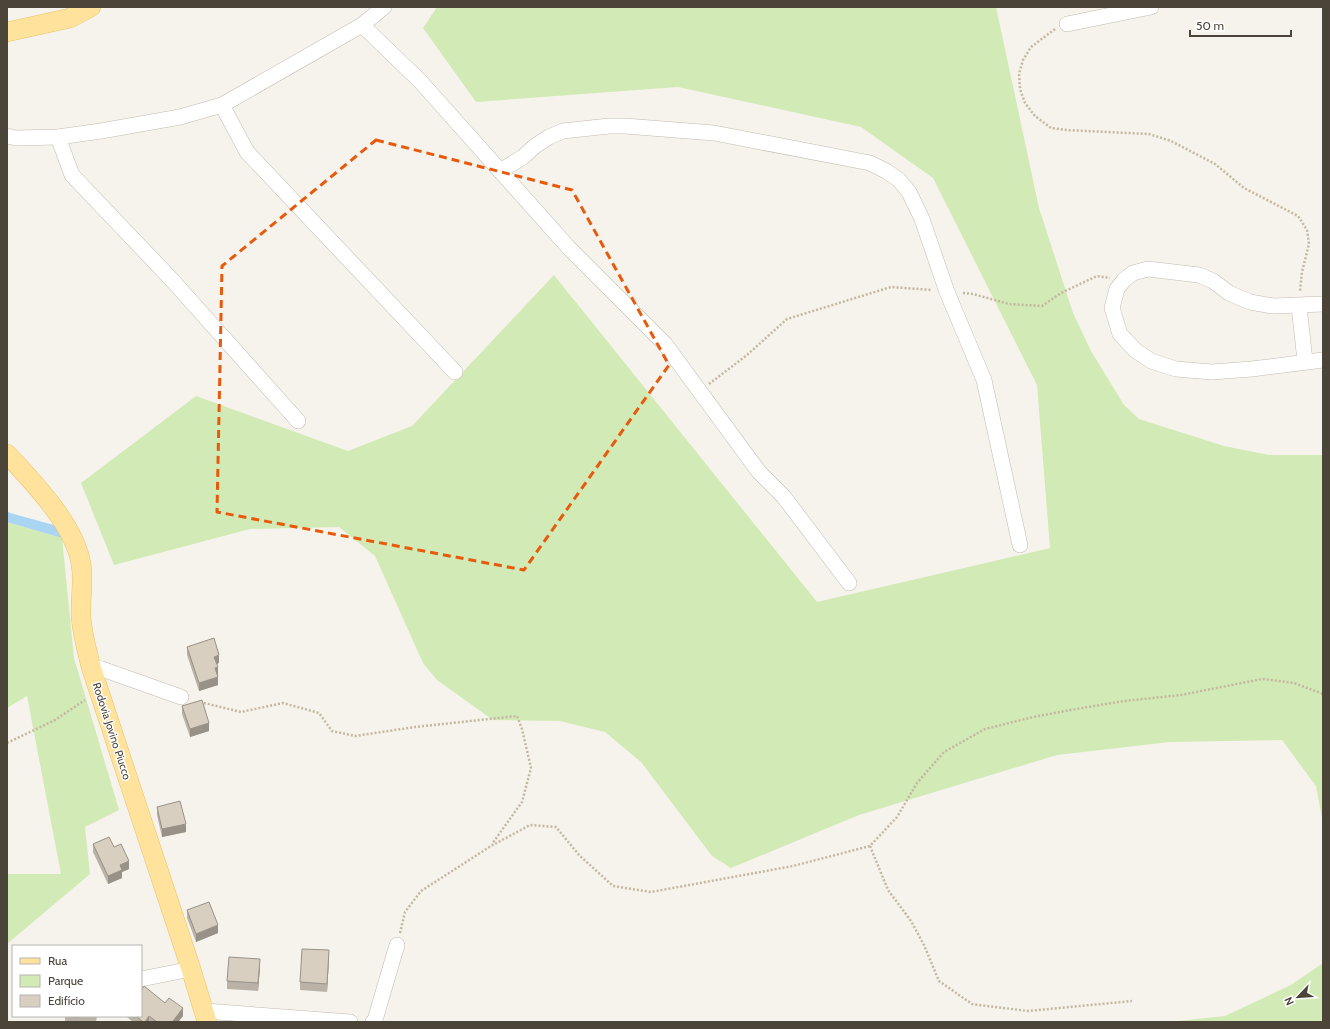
<svg xmlns="http://www.w3.org/2000/svg" width="1330" height="1029" viewBox="0 0 1330 1029" font-family="Cabin,sans-serif">
<rect width="100%" height="100%" fill="#f6f3ec"/>
<g fill="#d2eab5">
<path d="M 437,7 L 996,7 L 1039,208 L 1073,313 L 1091,351 L 1124,405 L 1139,419 L 1224,446 L 1269,455 L 1323,455 L 1323,823 L 1316,786 L 1282,740 L 1170,742 L 1057,755 L 859,815 L 731,868 L 712,856 L 641,762 L 605,732 L 560,721 L 493,720 L 437,680 L 423,663 L 375,556 L 339,527 L 250,529 L 114,565 L 81,483 L 196,396 L 348,451 L 412,426 L 554,275 L 817,602 L 1050,548 L 1037,385 L 933,178 L 861,127 L 678,87 L 476,102 L 423,28 Z"/>
<path d="M 7,522 L 62,538 L 74,658 L 119,810 L 85,827 L 90,874 L 7,944 L 7,874 L 61,874 L 27,696 L 7,708 Z"/>
<path d="M 1323,963 L 1323,1022 L 1168,1022 L 1225,1016 L 1291,985 Z"/>
</g>
<path fill="#a9d4f2" d="M 7,511 L 10,513 L 61,527 L 62,538 L 7,522 Z"/>
<g fill="none" stroke-linecap="round" stroke-linejoin="round">
<g stroke="#c2bbae" stroke-width="16">
<g id="minor">
<path d="M 1067,24 L 1151,7"/>
<path d="M 362,25 L 420,81 L 569,248 L 665,344 L 759,472 L 784,497 L 849,583"/>
<path d="M 222,105 L 247,152 L 455,372"/>
<path d="M 7,136 L 16,138 L 58,137 L 101,131 L 180,117 L 222,105 L 362,25 L 384,7"/>
<path d="M 58,137 L 72,175 L 172,280 L 298,421"/>
<path d="M 500,171 L 523,157 L 535,146 L 549,137 L 563,131 L 609,126 L 625,126 L 714,133 L 870,163 L 886,171 L 899,180 L 909,192 L 922,219 L 947,292 L 984,380 L 1020,545"/>
<path d="M 1323,304 L 1273,306 L 1250,302 L 1229,293 L 1213,281 L 1199,275 L 1148,269 L 1133,273 L 1124,280 L 1117,289 L 1112,308 L 1120,334 L 1135,350 L 1151,361 L 1176,369 L 1212,372 L 1252,369 L 1323,360"/>
<path d="M 1299,306 L 1305,361"/>
<path d="M 91,667 L 102,669 L 181,697"/>
<path d="M 141,979 L 191,969"/>
<path d="M 205,1011 L 350,1022"/>
<path d="M 373,1022 L 375,1020 L 397,945"/>
</g>
</g>
<g stroke="#e6c16a" stroke-width="20">
<g id="major">
<path d="M 7,32 L 70,18 L 91,7"/>
<path d="M 7,454 C 33,482 75,525 81,564 C 84,582 80,599 81,616 C 82,633 87,650 91,667 L 191,969 L 207,1022"/>
</g>
</g>
<g stroke="#c4b79f" stroke-width="2.5" stroke-dasharray="2 2" stroke-linecap="butt">
<path d="M 1055,29 L 1031,47 L 1023,60 L 1019,74 L 1020,89 L 1025,103 L 1035,116 L 1051,128 L 1066,130 L 1149,134 L 1171,141 L 1215,164 L 1244,188 L 1298,216 L 1307,230 L 1309,244 L 1302,272 L 1300,291"/>
<path d="M 963,293 L 973,294 L 1009,304 L 1042,306 L 1061,293 L 1097,276 L 1110,278"/>
<path d="M 709,384 L 747,355 L 787,319 L 891,287 L 932,290"/>
<path d="M 200,702 L 241,712 L 283,703 L 319,713 L 332,731 L 355,736 L 415,727 L 517,716 L 522,729 L 531,768 L 522,802 L 492,844"/>
<path d="M 7,743 L 55,720 L 85,700"/>
<path d="M 870,846 L 888,890 L 911,921 L 924,945 L 939,981 L 972,1004 L 1028,1011 L 1132,1001"/>
<path d="M 400,933 L 405,912 L 421,891 L 491,846 L 530,825 L 556,827 L 579,855 L 613,886 L 651,892 L 793,866 L 870,846 L 897,817 L 917,783 L 944,752 L 985,729 L 1033,717 L 1076,709 L 1124,701 L 1181,695 L 1262,679 L 1294,683 L 1323,694"/>
</g>
<use href="#minor" stroke="#fff" stroke-width="15"/>
<use href="#major" stroke="#ffe39c" stroke-width="19"/>
</g>
<g fill="#bab2a6">
<path d="M 187,647 L 219,663 L 217,664 L 218,685 L 199,691 L 187,655 Z"/>
<path d="M 182,706 L 209,731 L 190,737 L 182,714 Z"/>
<path d="M 157,807 L 186,832 L 162,837 L 157,815 Z"/>
<path d="M 93,844 L 114,847 L 129,869 L 122,872 L 122,878 L 108,884 L 93,852 Z"/>
<path d="M 187,910 L 218,933 L 196,942 L 187,918 Z"/>
<path d="M 329,958 L 327,992 L 300,990 L 300,982 Z"/>
<path d="M 260,967 L 258,991 L 227,989 L 227,981 Z"/>
<path d="M 65,1016 L 97,1016 L 96,1022 L 65,1022 Z"/>
<path d="M 127,1016 L 183,1016 L 178,1022 L 133,1022 L 127,1017 Z"/>
</g>
<g fill="#979187">
<path d="M 219,655 L 219,663 L 214,665 L 214,657 Z"/>
<path d="M 218,667 L 218,675 L 215,676 L 215,668 Z"/>
<path d="M 218,677 L 218,685 L 199,691 L 199,683 Z"/>
<path d="M 209,723 L 209,731 L 190,737 L 190,729 Z"/>
<path d="M 186,824 L 186,832 L 162,837 L 162,829 Z"/>
<path d="M 129,861 L 129,869 L 122,872 L 122,878 L 108,884 L 108,876 L 120,865 Z"/>
<path d="M 218,925 L 218,933 L 196,942 L 196,934 Z"/>
<path d="M 329,950 L 329,958 L 327,992 L 327,984 Z"/>
<path d="M 260,959 L 260,967 L 258,991 L 258,983 Z"/>
<path d="M 183,1008 L 183,1016 L 178,1022 L 173,1022 L 173,1021 Z"/>
<path d="M 149,1016 L 149,1022 L 145,1022 Z"/>
</g>
<g fill="#d8cfc1" stroke="#979187">
<path d="M 214,638 L 219,655 L 214,657 L 218,667 L 215,668 L 218,677 L 199,683 L 187,647 Z"/>
<path d="M 202,700 L 209,723 L 190,729 L 182,706 Z"/>
<path d="M 180,801 L 186,824 L 162,829 L 157,807 Z"/>
<path d="M 109,837 L 114,847 L 121,844 L 129,861 L 120,865 L 122,870 L 108,876 L 93,844 Z"/>
<path d="M 209,902 L 218,925 L 196,934 L 187,910 Z"/>
<path d="M 302,949 L 329,950 L 327,984 L 300,982 Z"/>
<path d="M 229,957 L 260,959 L 258,983 L 227,981 Z"/>
<path d="M 144,986 L 165,1003 L 169,998 L 183,1008 L 173,1021 L 175,1022 L 157,1022 L 149,1016 L 145,1022 L 143,1022 L 136,1016 L 141,1016 L 141,991 Z"/>
<path d="M 65,1016 L 79,1016 L 79,1017 Z"/>
</g>
<path fill="none" stroke="#e8590c" stroke-width="3" stroke-dasharray="8 5" stroke-linejoin="round" d="M 376,140 L 572,190 L 669,365 L 524,570 L 217,512 L 222,266 Z"/>
<g text-anchor="middle" dominant-baseline="central" stroke-width="3" stroke-linejoin="round" paint-order="stroke">
<g font-size="11" fill="#4b4439" stroke="#fff">
<text transform="translate(112 731) rotate(72)">Rodovia Jovino Piucco</text>
</g>
</g>
<rect width="1330" height="1029" fill="none" stroke="#4b4439" stroke-width="16"/>
<rect x="12" y="945" width="130" height="72" fill="#ffffff" stroke="#b7b4b0"/>
<rect x="20" y="958" width="20" height="6" fill="#ffe39c" stroke="#b7b4b0"/>
<text x="48" y="965" font-size="12" fill="#4b4439">Rua</text>
<rect x="20" y="975" width="20" height="12" fill="#d2eab5" stroke="#b7b4b0"/>
<text x="48" y="985" font-size="12" fill="#4b4439">Parque</text>
<rect x="20" y="995" width="20" height="12" fill="#d8cfc1" stroke="#b7b4b0"/>
<text x="48" y="1005" font-size="12" fill="#4b4439">Edifício</text>
<g transform="translate(1298 997) rotate(245)" stroke="#ffffff" stroke-width="3" paint-order="stroke">
<path d="M0-3L7 15L0 10L-7 15Z" fill="#4b4439"/>
<text y="-6" font-size="11" font-weight="bold" text-anchor="middle" fill="#4b4439">N</text>
</g>
<path d="M1190 30v6h101v-6" fill="none" stroke="#4b4439" stroke-width="2"/>
<text x="1196" y="30" font-size="12" fill="#4b4439" stroke="#ffffff" stroke-width="3" paint-order="stroke">50 m</text>
</svg>
